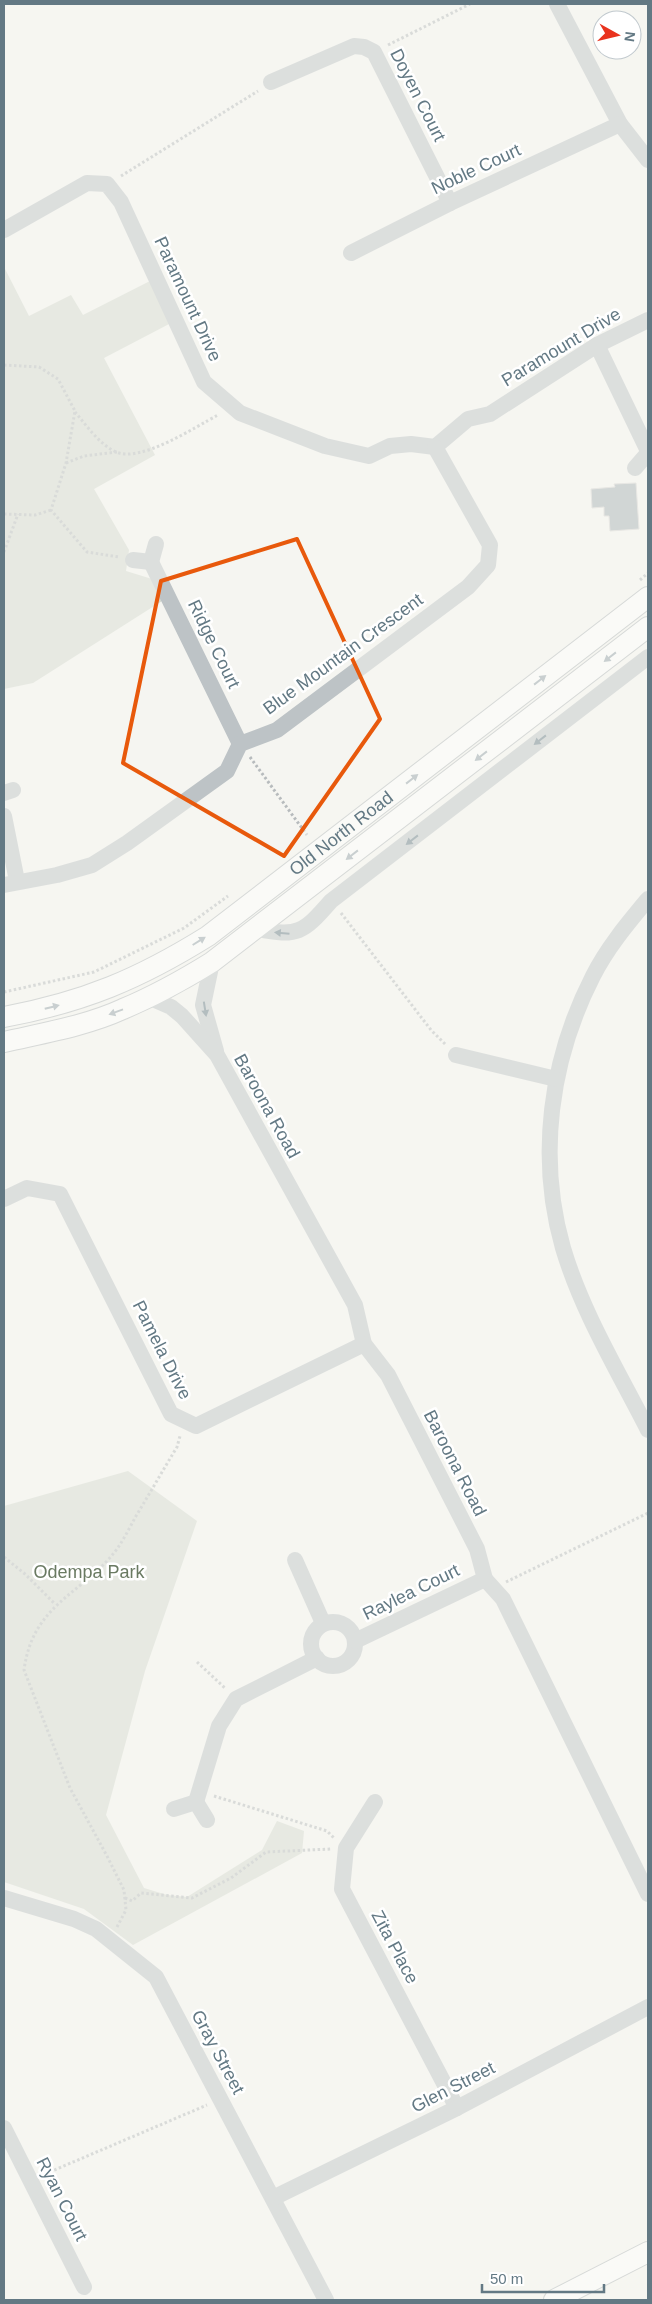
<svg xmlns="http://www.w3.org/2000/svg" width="652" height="2304" viewBox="0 0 652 2304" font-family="Arial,sans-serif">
<rect width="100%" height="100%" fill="#f5f5f1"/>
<g fill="#d5dad0">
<path d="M 4,267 L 29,316 L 71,295 L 83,315 L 150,281 L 171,323 L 104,358 L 155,455 L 94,489 L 129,550 L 126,571 L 152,579 L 162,601 L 33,683 L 4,689 Z"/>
<path d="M 128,1471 L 197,1521 L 145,1671 L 106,1815 L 144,1888 L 167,1895 L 187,1897 L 262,1850 L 277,1821 L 304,1831 L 302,1853 L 133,1945 L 84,1909 L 4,1882 L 4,1506 Z"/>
</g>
<path fill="#a5afb4" stroke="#d7d6d4" d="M 636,483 L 639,529 L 610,531 L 609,516 L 604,516 L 604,507 L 592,508 L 591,489 L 615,487 L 614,484 Z"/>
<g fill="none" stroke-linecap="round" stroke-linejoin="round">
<g stroke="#b1b7ba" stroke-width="22">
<g id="major">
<path id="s1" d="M 4,1017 C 84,1002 139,979 208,936 L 648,597"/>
<path d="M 4,1042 C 43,1033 86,1026 123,1009 C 154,996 183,980 212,962 L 648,627"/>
<path d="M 554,2300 L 648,2252"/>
</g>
</g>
<g stroke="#b7bbbd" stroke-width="3" stroke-dasharray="2.5 2.5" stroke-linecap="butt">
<path d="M 388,45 L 470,4"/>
<path d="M 121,176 L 258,91"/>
<path d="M 4,365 L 39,367 L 58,379 L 75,411 L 66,463 L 51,510 L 87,552 L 119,557"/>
<path d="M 75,412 C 87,426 99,444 116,452 C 141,463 195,427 218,415"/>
<path d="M 66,463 L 84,456 L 117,452"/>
<path d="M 4,514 L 35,515 L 51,510"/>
<path d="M 4,552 L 18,514"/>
<path d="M 640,580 L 648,573"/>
<path d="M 250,757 L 307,835"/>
<path d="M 341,913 L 431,1030 L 446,1045"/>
<path d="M 4,992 L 94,972 L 184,928 L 228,896"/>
<path d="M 4,1557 L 25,1574 L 55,1604"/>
<path d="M 506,1582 L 648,1513"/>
<path d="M 197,1662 L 226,1689"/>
<path d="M 214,1796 L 327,1831 L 334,1838"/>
<path d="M 125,1898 L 132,1901 L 141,1893 L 192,1898 L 231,1878 L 266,1852 L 331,1849"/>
<path d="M 117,1927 L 126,1910 L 124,1890 L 107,1856 L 70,1788 L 24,1670 C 33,1603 82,1595 117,1549 C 124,1539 130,1527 136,1516 C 150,1493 163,1470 177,1447 L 180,1436"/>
<path d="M 45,2174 L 207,2105"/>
</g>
<g stroke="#bdc3c6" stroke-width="16">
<path d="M 557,4 L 620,124 L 648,160"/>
<path d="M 271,82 L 354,46 L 364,47 L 374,52 L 450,203"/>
<path d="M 4,230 L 87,183 L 107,184 L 121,202 L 204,382 L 240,413 L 325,446 L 369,456 L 390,446 L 411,444 L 435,447 L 468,419 L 490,414 L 597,345 L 648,320"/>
<path d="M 351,253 L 450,203 L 620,124"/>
<path d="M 597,345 L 648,451"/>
<path d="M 635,468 L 648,453"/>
<path d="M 133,560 L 151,562 L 156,544"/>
<path d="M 151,562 L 240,744"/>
<path d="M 4,793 L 13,790"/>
<path d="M 4,816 L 17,881"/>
<path d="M 4,885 L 57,875 L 92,865 L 127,843 L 227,771 L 240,744 L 277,730 L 468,587 L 488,565 L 490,545 L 435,447"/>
<path d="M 648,899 C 628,923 607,948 593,976 C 550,1060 537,1157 563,1248 C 582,1312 618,1371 648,1430"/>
<path d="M 257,929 C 298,937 303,933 331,901 L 648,657"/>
<path d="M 212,962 L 203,1005 L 216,1051"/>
<path d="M 148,997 L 171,1007 L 182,1016 L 217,1055 L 355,1305 L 364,1344 L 388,1375 L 477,1549 L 485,1579 L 503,1599 L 648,1894"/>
<path d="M 456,1055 L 556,1079"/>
<path d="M 4,1199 L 27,1188 L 60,1194 L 171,1414 L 196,1426 L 364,1344"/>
<path d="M 295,1560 L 323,1623"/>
<circle cx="333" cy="1644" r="22"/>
<path d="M 355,1641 L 485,1579"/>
<path d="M 196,1802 L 219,1726 L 236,1699 L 317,1658"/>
<path d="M 375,1802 L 346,1848 L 342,1889 L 457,2108"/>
<path d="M 174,1809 L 196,1802 L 207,1820"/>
<path d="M 4,1898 L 74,1919 L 96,1929 L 156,1977 L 326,2300"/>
<path d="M 4,2128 L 84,2287"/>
<path d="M 273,2198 L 457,2108 L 648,2007"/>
</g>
<use href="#major" stroke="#fff" stroke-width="20"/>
</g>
<defs><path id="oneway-solid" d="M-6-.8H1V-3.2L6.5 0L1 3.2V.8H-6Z" transform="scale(1.25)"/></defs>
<g fill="#92a1a9">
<use href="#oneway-solid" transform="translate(610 657) rotate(142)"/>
<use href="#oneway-solid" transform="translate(540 680) rotate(-38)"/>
<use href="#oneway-solid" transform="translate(481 756) rotate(142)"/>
<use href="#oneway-solid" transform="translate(412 779) rotate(-38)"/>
<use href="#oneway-solid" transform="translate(352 855) rotate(142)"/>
<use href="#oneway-solid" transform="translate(199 941) rotate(-32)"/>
<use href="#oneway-solid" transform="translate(52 1007) rotate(-14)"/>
<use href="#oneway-solid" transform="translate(116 1012) rotate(160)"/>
</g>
<g fill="#637984">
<use href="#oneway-solid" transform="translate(540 740) rotate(142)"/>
<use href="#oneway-solid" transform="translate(412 840) rotate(142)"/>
<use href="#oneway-solid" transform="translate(282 933) rotate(-175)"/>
<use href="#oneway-solid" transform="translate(205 1009) rotate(81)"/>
</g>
<path d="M0 0H652V2304H0ZM 297,539 L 380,719 L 284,856 L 123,763 L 161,581 Z" fill="#f5f5f1" fill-opacity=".55" fill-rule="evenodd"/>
<path fill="none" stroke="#e8590c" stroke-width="4" stroke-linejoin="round" d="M 297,539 L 380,719 L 284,856 L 123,763 L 161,581 Z"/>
<g text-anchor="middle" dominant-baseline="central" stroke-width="5" stroke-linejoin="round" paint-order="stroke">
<g font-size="18" fill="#637984" stroke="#fff">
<text transform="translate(418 95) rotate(63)">Doyen Court</text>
<text transform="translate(476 169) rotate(-25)">Noble Court</text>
<text transform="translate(188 299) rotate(65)">Paramount Drive</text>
<text transform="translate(561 347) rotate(-31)">Paramount Drive</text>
<text transform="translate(214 644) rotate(64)">Ridge Court</text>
<text transform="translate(343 654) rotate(-36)">Blue Mountain Crescent</text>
<text stroke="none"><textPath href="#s1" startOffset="389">Old North Road</textPath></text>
<text transform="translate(267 1106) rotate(61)">Baroona Road</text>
<text transform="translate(162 1350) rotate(63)">Pamela Drive</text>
<text transform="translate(455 1463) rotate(63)">Baroona Road</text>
<text transform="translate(411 1592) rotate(-26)">Raylea Court</text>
<text transform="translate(395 1947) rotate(62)">Zita Place</text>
<text transform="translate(218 2052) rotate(62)">Gray Street</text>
<text transform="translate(453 2087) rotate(-27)">Glen Street</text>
<text transform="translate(62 2199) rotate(63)">Ryan Court</text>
</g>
<g font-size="18" fill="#6a7a62" stroke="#fff">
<text x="89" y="1572">Odempa Park</text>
</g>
</g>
<rect width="652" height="2304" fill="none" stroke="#637984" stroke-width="10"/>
<g transform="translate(617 35) rotate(98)"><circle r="24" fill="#ffffff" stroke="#c1c9ce"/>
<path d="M0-4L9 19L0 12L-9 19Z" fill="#e9331e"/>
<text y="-8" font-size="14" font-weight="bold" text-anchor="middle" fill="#637984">N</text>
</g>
<path d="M482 2284v8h122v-8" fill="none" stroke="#637984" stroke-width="2.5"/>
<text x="490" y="2284" font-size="15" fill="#637984" stroke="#ffffff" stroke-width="4" paint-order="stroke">50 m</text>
</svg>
